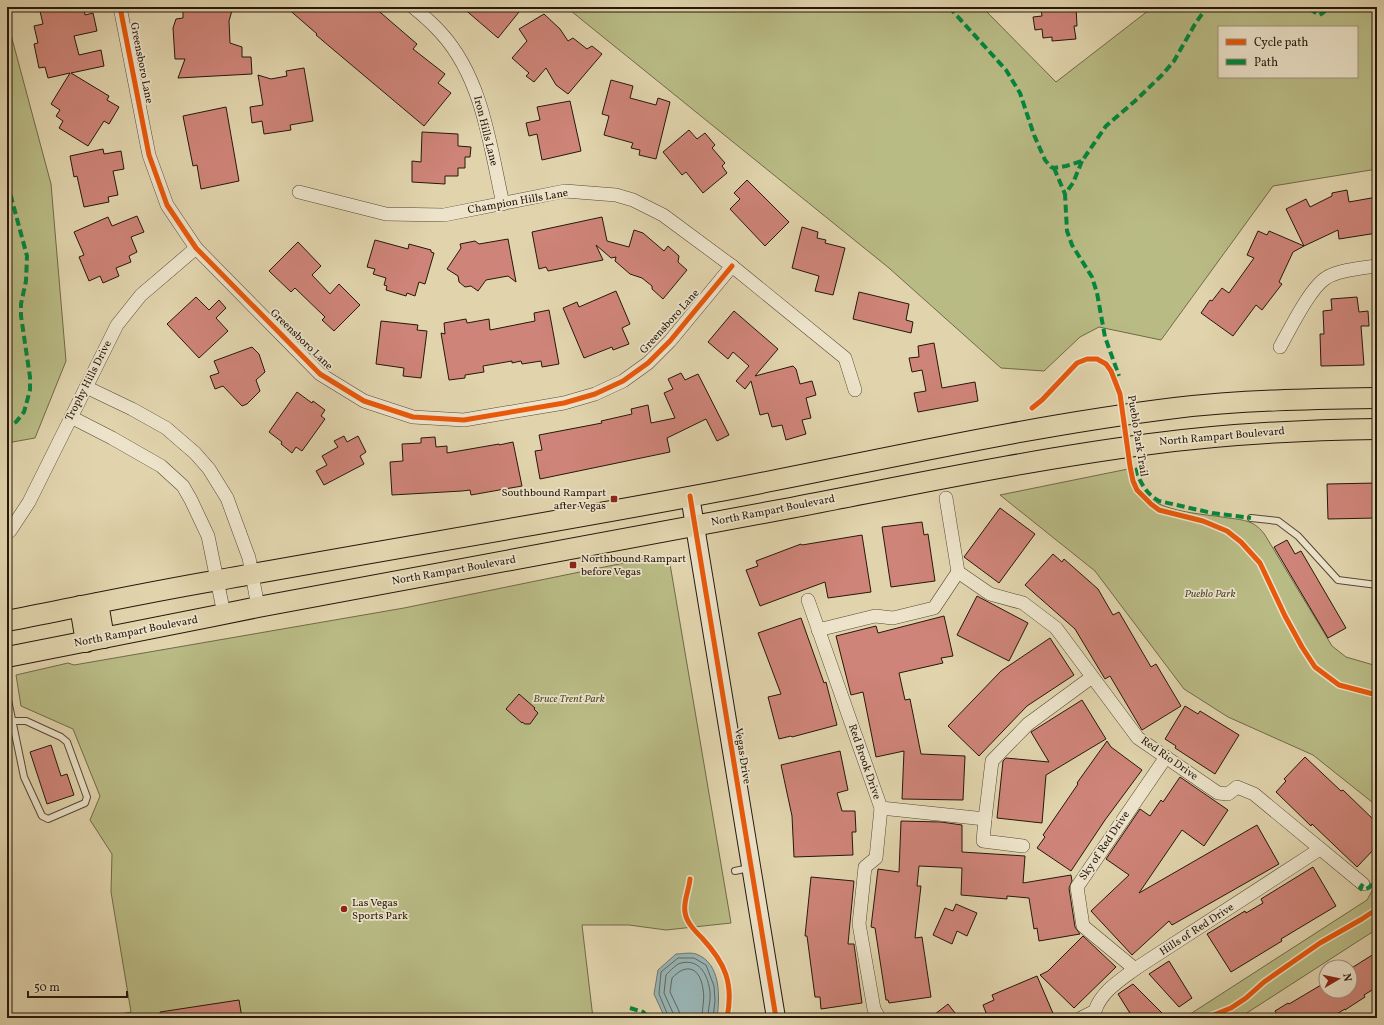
<svg xmlns="http://www.w3.org/2000/svg" width="1384" height="1025" viewBox="0 0 1384 1025" font-family="Vollkorn,serif">
<rect width="100%" height="100%" fill="#e1d4ad"/>
<filter id="stains"><feTurbulence type="fractalNoise" baseFrequency=".005" numOctaves="4"/><feColorMatrix values="0 0 0 0 .2 0 0 0 0 .09 0 0 0 0 .02 0 0 0 .5 -.17"/></filter>
<radialGradient id="worn" r=".72"><stop offset=".6" stop-color="#630" stop-opacity="0"/><stop offset="1" stop-color="#630" stop-opacity=".3"/></radialGradient>
<g fill="#b9bb85" stroke="#706a48" fill-rule="evenodd">
<path d="M 566,7 L 982,7 L 1056,82 L 1153,7 L 1377,7 L 1377,169 L 1273,186 L 1161,340 L 1099,327 L 1080,337 L 1044,371 L 1001,368 L 889,268 ZM 1219,27 L 1357,27 L 1357,77 L 1219,77 Z"/>
<path d="M 7,20 L 51,184 L 66,361 L 35,438 L 7,443 Z"/>
<path d="M 1133,468 C 1134,474 1135,480 1138,486 C 1153,513 1201,513 1228,518 C 1245,520 1255,521 1265,535 L 1332,646 L 1346,657 L 1377,666 L 1377,806 L 1313,755 L 1228,717 L 1184,689 L 1095,571 L 1000,495 Z"/>
<path d="M 658,556 L 670,564 L 731,923 L 666,930 L 629,925 L 582,925 L 593,1018 L 110,1018 L 110,1016 L 131,1012 L 111,892 L 112,854 L 90,820 L 100,796 L 73,729 L 21,706 L 16,675 L 68,663 L 74,665 L 404,608 Z"/>
<path d="M 1377,882 L 1377,929 L 1239,1018 L 1184,1018 L 1367,900 Z"/>
</g>
<path fill="#99b5b5" stroke="#6b7671" d="M 676,954 C 682,954 690,952 696,954 C 721,963 720,996 717,1018 L 665,1018 L 654,994 L 658,970 Z"/>
<g fill="none" stroke-linecap="round" stroke-linejoin="round">
<g stroke="#606660" stroke-width="1">
<path d="M 669,1018 L 659,994 L 661,972 L 678,958 L 694,958 L 706,965 L 714,986 L 715,1001 L 713,1018"/>
<path d="M 674,1018 L 673,1013 L 664,993 L 666,975 C 670,971 676,964 681,963 C 698,959 706,972 709,986 C 712,997 708,1007 708,1018"/>
<path d="M 680,1018 L 679,1011 L 670,992 L 672,978 C 687,962 700,968 703,989 C 705,999 702,1008 702,1018"/>
</g>
</g>
<g fill="#ce8478" stroke="#26180b">
<path d="M 39,7 L 84,7 L 85,15 L 93,13 L 97,31 L 74,36 L 79,55 L 101,50 L 104,66 L 71,73 L 109,96 L 107,100 L 119,107 L 109,124 L 104,121 L 88,146 L 59,128 L 63,121 L 56,116 L 60,110 L 51,104 L 70,73 L 48,78 L 45,67 L 39,68 L 34,44 L 38,43 L 34,26 L 43,24 Z"/>
<path d="M 183,7 L 233,7 L 229,21 L 230,43 L 242,47 L 242,57 L 251,57 L 252,74 L 178,78 L 185,59 L 175,59 L 173,28 L 176,19 L 183,18 Z"/>
<path d="M 286,7 L 374,7 L 417,44 L 413,49 L 445,74 L 438,83 L 451,93 L 424,126 L 329,46 L 316,35 L 317,34 Z"/>
<path d="M 462,7 L 523,7 L 498,38 Z"/>
<path d="M 1058,7 L 1076,7 L 1077,26 L 1074,26 L 1076,39 L 1052,41 L 1052,37 L 1043,38 L 1042,29 L 1035,30 L 1033,17 L 1042,16 L 1041,9 Z"/>
<path d="M 544,14 L 560,29 L 568,41 L 573,38 L 587,49 L 592,46 L 602,54 L 568,94 L 556,85 L 546,68 L 534,82 L 526,76 L 529,73 L 512,58 L 527,41 L 519,29 Z"/>
<path d="M 304,68 L 313,121 L 290,125 L 291,130 L 264,134 L 262,121 L 252,123 L 250,107 L 263,105 L 258,75 L 271,79 L 287,76 L 286,71 Z"/>
<path d="M 611,80 L 633,86 L 630,98 L 656,105 L 658,98 L 670,102 L 656,159 L 639,155 L 640,150 L 631,148 L 633,143 L 604,135 L 609,116 L 602,114 Z"/>
<path d="M 570,101 L 581,151 L 542,160 L 537,134 L 529,136 L 526,123 L 540,120 L 537,107 Z"/>
<path d="M 226,107 L 239,181 L 201,189 L 197,165 L 193,166 L 183,116 Z"/>
<path d="M 689,130 L 697,139 L 705,133 L 715,145 L 712,148 L 725,163 L 722,166 L 727,173 L 703,193 L 686,172 L 682,175 L 663,152 Z"/>
<path d="M 422,132 L 458,134 L 458,146 L 471,147 L 470,157 L 465,157 L 465,168 L 458,168 L 458,176 L 445,176 L 445,184 L 412,182 L 412,161 L 421,162 Z"/>
<path d="M 103,149 L 104,154 L 121,151 L 124,169 L 113,171 L 118,195 L 108,197 L 109,202 L 84,207 L 77,176 L 74,177 L 70,156 Z"/>
<path d="M 747,180 L 789,222 L 765,246 L 730,209 L 740,199 L 734,193 Z"/>
<path d="M 1347,190 L 1349,202 L 1377,197 L 1377,233 L 1339,239 L 1338,230 L 1304,246 L 1286,209 L 1306,199 L 1310,207 L 1332,196 L 1332,193 Z"/>
<path d="M 137,216 L 144,232 L 131,237 L 137,252 L 129,256 L 131,262 L 116,268 L 119,276 L 103,283 L 100,276 L 89,281 L 79,257 L 84,255 L 74,232 L 108,217 L 112,226 Z"/>
<path d="M 602,217 L 607,241 L 629,247 L 634,230 L 643,233 L 664,251 L 668,246 L 679,256 L 678,262 L 687,270 L 663,299 L 652,289 L 652,286 L 642,278 L 630,274 L 615,261 L 616,257 L 611,258 L 596,245 L 603,260 L 548,271 L 546,267 L 539,269 L 532,232 Z"/>
<path d="M 802,227 L 818,232 L 817,238 L 826,240 L 825,243 L 845,248 L 833,295 L 815,291 L 819,276 L 792,268 Z"/>
<path d="M 1258,231 L 1267,235 L 1269,231 L 1304,246 L 1293,252 L 1279,282 L 1282,284 L 1262,310 L 1256,305 L 1233,336 L 1201,313 L 1210,300 L 1212,301 L 1222,288 L 1229,293 L 1254,258 L 1247,255 Z"/>
<path d="M 508,239 L 516,282 L 508,276 L 486,280 L 478,291 L 471,286 L 465,287 L 459,282 L 458,276 L 447,269 L 461,248 L 460,244 L 475,241 L 479,244 Z"/>
<path d="M 375,240 L 408,249 L 409,244 L 431,250 L 431,252 L 434,253 L 425,284 L 419,282 L 415,296 L 407,293 L 406,296 L 386,290 L 387,286 L 384,285 L 386,278 L 373,274 L 375,269 L 367,267 Z"/>
<path d="M 298,242 L 321,266 L 312,275 L 330,294 L 339,284 L 360,305 L 334,331 L 322,320 L 325,317 L 295,288 L 291,292 L 269,271 Z"/>
<path d="M 616,291 L 630,324 L 622,328 L 629,344 L 613,350 L 612,347 L 584,358 L 563,308 L 577,302 L 579,307 Z"/>
<path d="M 859,292 L 909,304 L 906,320 L 913,322 L 911,333 L 853,319 Z"/>
<path d="M 196,297 L 209,310 L 219,300 L 226,308 L 216,318 L 228,331 L 199,358 L 167,324 Z"/>
<path d="M 1357,297 L 1359,312 L 1368,311 L 1369,326 L 1361,326 L 1364,365 L 1321,366 L 1320,334 L 1324,334 L 1323,311 L 1332,310 L 1331,299 Z"/>
<path d="M 549,310 L 559,364 L 542,367 L 541,361 L 522,364 L 521,361 L 512,363 L 512,361 L 483,366 L 484,372 L 465,375 L 465,378 L 449,380 L 441,333 L 445,334 L 444,323 L 466,319 L 467,323 L 489,319 L 490,330 L 535,321 L 534,313 Z"/>
<path d="M 734,311 L 778,349 L 755,376 L 793,366 L 796,369 L 800,384 L 812,381 L 816,395 L 806,398 L 811,418 L 802,420 L 806,434 L 786,440 L 782,425 L 772,427 L 768,413 L 760,415 L 751,381 L 745,389 L 736,381 L 749,366 L 733,352 L 728,359 L 708,342 Z"/>
<path d="M 381,321 L 418,325 L 417,330 L 427,331 L 421,378 L 403,376 L 404,368 L 376,364 Z"/>
<path d="M 934,343 L 942,388 L 975,382 L 978,401 L 918,412 L 914,393 L 926,391 L 922,370 L 912,372 L 909,358 L 919,357 L 918,346 Z"/>
<path d="M 252,347 L 259,354 L 265,372 L 256,380 L 260,391 L 247,404 L 242,406 L 223,386 L 215,389 L 210,376 L 219,373 L 214,361 Z"/>
<path d="M 681,373 L 685,380 L 698,374 L 729,435 L 717,441 L 706,419 L 667,438 L 670,452 L 540,479 L 535,451 L 542,450 L 539,435 L 602,423 L 601,421 L 632,414 L 631,409 L 648,405 L 651,423 L 675,418 L 664,393 L 673,389 L 668,379 Z"/>
<path d="M 297,392 L 312,403 L 313,401 L 325,410 L 321,416 L 325,419 L 302,451 L 296,447 L 292,453 L 281,444 L 282,442 L 269,432 Z"/>
<path d="M 344,436 L 347,442 L 358,436 L 366,452 L 360,456 L 364,464 L 324,485 L 316,471 L 327,465 L 322,456 L 338,447 L 334,441 Z"/>
<path d="M 435,437 L 436,447 L 447,446 L 447,453 L 499,444 L 499,445 L 513,442 L 522,486 L 471,495 L 470,490 L 462,491 L 392,495 L 390,462 L 403,461 L 402,444 L 421,443 L 421,438 Z"/>
<path d="M 1377,483 L 1377,518 L 1328,519 L 1327,484 Z"/>
<path d="M 1000,508 L 1035,534 L 999,583 L 964,557 Z"/>
<path d="M 922,522 L 924,535 L 928,534 L 935,581 L 891,587 L 882,527 Z"/>
<path d="M 862,535 L 871,592 L 828,598 L 825,582 L 760,606 L 746,570 L 758,566 L 756,561 L 801,544 L 802,545 Z"/>
<path d="M 1287,540 L 1295,554 L 1301,551 L 1346,628 L 1328,638 L 1274,547 Z"/>
<path d="M 1053,554 L 1062,562 L 1064,559 L 1098,589 L 1113,615 L 1119,612 L 1151,667 L 1156,664 L 1181,706 L 1142,730 L 1110,676 L 1105,679 L 1075,629 L 1025,585 Z"/>
<path d="M 977,596 L 1028,623 L 1009,661 L 957,635 Z"/>
<path d="M 944,616 L 953,656 L 941,658 L 943,663 L 899,673 L 905,700 L 910,699 L 921,754 L 965,756 L 963,800 L 902,799 L 904,751 L 876,757 L 863,692 L 851,695 L 836,636 L 876,626 L 878,633 Z"/>
<path d="M 801,618 L 824,683 L 826,682 L 837,725 L 792,737 L 791,736 L 779,739 L 768,697 L 781,694 L 758,633 Z"/>
<path d="M 1050,638 L 1074,675 L 1027,706 L 979,756 L 948,726 L 1001,671 Z"/>
<path d="M 519,694 L 535,708 L 534,709 L 538,713 L 530,724 L 525,724 L 522,722 L 522,723 L 506,709 Z"/>
<path d="M 1082,700 L 1106,739 L 1046,775 L 1042,823 L 997,818 L 1003,761 L 1006,758 L 1049,762 L 1031,732 Z"/>
<path d="M 1185,706 L 1198,714 L 1200,711 L 1239,735 L 1215,774 L 1175,748 L 1176,746 L 1165,739 Z"/>
<path d="M 1107,741 L 1111,747 L 1142,770 L 1105,820 L 1071,871 L 1037,848 L 1045,837 L 1043,835 L 1078,784 L 1077,783 Z"/>
<path d="M 51,745 L 61,776 L 67,774 L 74,795 L 47,804 L 30,752 Z"/>
<path d="M 840,751 L 848,790 L 837,793 L 842,811 L 855,811 L 856,832 L 852,832 L 853,855 L 794,857 L 792,816 L 781,765 Z"/>
<path d="M 1305,757 L 1341,791 L 1343,790 L 1377,823 L 1377,846 L 1357,867 L 1312,824 L 1311,826 L 1276,792 L 1286,781 L 1284,779 Z"/>
<path d="M 1180,777 L 1228,810 L 1204,846 L 1182,830 L 1139,893 L 1257,825 L 1279,864 L 1172,925 L 1169,921 L 1132,955 L 1091,911 L 1129,875 L 1106,859 L 1140,809 L 1150,816 L 1161,800 L 1163,802 Z"/>
<path d="M 901,821 L 941,822 L 962,825 L 962,852 L 1025,856 L 1023,883 L 1071,875 L 1072,881 L 1069,888 L 1075,927 L 1080,934 L 1039,941 L 1037,928 L 1034,929 L 1029,898 L 1007,896 L 1007,899 L 961,895 L 962,868 L 919,866 L 917,886 L 921,886 L 915,938 L 922,937 L 931,997 L 889,1003 L 888,1000 L 886,1000 L 875,928 L 871,927 L 878,869 L 899,872 Z"/>
<path d="M 1313,867 L 1336,906 L 1281,939 L 1282,941 L 1231,972 L 1207,934 L 1245,911 L 1246,913 L 1263,903 L 1261,899 Z"/>
<path d="M 811,877 L 854,881 L 848,944 L 854,944 L 862,1003 L 821,1009 L 820,997 L 815,997 L 807,936 L 805,936 Z"/>
<path d="M 956,904 L 977,913 L 967,936 L 957,931 L 952,944 L 933,935 L 945,908 L 953,911 Z"/>
<path d="M 1083,936 L 1116,967 L 1074,1008 L 1040,975 L 1048,971 Z"/>
<path d="M 1377,952 L 1377,987 L 1364,995 L 1365,997 L 1345,1010 L 1345,1009 L 1330,1018 L 1279,1018 L 1275,1011 L 1288,1003 L 1289,1004 L 1321,985 L 1324,991 L 1350,991 L 1350,969 Z"/>
<path d="M 1169,961 L 1192,998 L 1179,1007 L 1149,974 Z"/>
<path d="M 1037,976 L 1055,1018 L 988,1018 L 983,1005 L 994,1000 L 992,995 Z"/>
<path d="M 1133,984 L 1167,1018 L 1133,1018 L 1118,994 Z"/>
<path d="M 239,1000 L 242,1018 L 161,1018 L 160,1012 Z"/>
<path d="M 948,1004 L 959,1018 L 930,1018 Z"/>
</g>
<g fill="none" stroke-linecap="round" stroke-linejoin="round">
<g stroke="#554734" stroke-width="8">
<g id="lane">
<path d="M 1251,518 L 1278,521 L 1298,536 L 1338,580 L 1377,585"/>
<path d="M 7,695 L 24,777 L 42,816 L 48,819 L 85,803 L 87,797 L 67,742 L 61,737 L 26,721 L 12,721"/>
<path d="M 735,871 L 749,868"/>
</g>
</g>
<g stroke="#554734" stroke-width="14">
<g id="street">
<path d="M 120,7 L 149,155 L 167,205 L 196,248 L 320,374 L 364,401 L 413,417 L 464,420 L 564,403 L 595,394 L 623,381 L 648,363 L 670,341 L 732,266"/>
<path d="M 413,7 C 423,15 433,24 442,34 C 483,80 490,146 503,204"/>
<path d="M 299,192 L 386,214 L 444,215 L 565,191 L 616,195 L 633,200 L 663,215 L 732,266 L 845,358 L 855,390"/>
<path d="M 1280,347 C 1290,329 1310,288 1326,278 C 1338,270 1362,268 1377,266"/>
<path d="M 86,387 L 132,409 L 166,428 L 195,453 L 209,469 L 227,498 L 249,558 L 258,607"/>
<path d="M 71,417 L 112,438 L 161,466 L 183,486 L 191,500 L 208,536 L 224,614"/>
<path d="M 946,498 L 958,572"/>
<path d="M 7,533 L 10,531 L 29,502 L 117,325 L 141,295 L 196,248"/>
<path d="M 958,572 L 990,594 L 1023,603 L 1056,628 L 1138,738 L 1218,793 L 1228,794 L 1237,787 L 1254,794 L 1363,884"/>
<path d="M 808,600 L 881,808 L 876,858 L 865,867 L 859,924 L 874,1009 L 879,1018"/>
<path d="M 818,630 L 875,616 L 893,618 L 934,608 L 958,572"/>
<path d="M 881,808 L 985,819 L 992,761 L 1028,724 L 1092,677"/>
<path d="M 985,819 L 983,841 L 1023,846"/>
<path d="M 1135,969 L 1083,926 L 1077,887 L 1166,757"/>
<path d="M 1081,1018 L 1095,1011 C 1101,992 1119,981 1135,969 L 1320,849"/>
</g>
</g>
<g stroke="#26180b" stroke-width="20">
<path id="secondary" d="M 690,496 L 776,1018"/>
</g>
<g stroke="#26180b" stroke-width="22">
<g id="primary">
<path d="M 98,603 L 104,638"/>
<path d="M 80,606 L 86,642"/>
<path d="M 7,621 C 78,607 148,592 219,580 C 384,550 550,523 715,492 C 868,463 1020,427 1175,408 C 1242,400 1310,399 1377,398"/>
<path d="M 7,657 L 209,617 L 258,607 C 433,574 609,543 785,509 C 906,486 1027,460 1150,444 C 1225,434 1301,430 1377,429"/>
</g>
</g>
<use href="#lane" stroke="#ece3ca" stroke-width="6"/>
<use href="#street" stroke="#ece3ca" stroke-width="13"/>
<use href="#secondary" stroke="#ece3ca" stroke-width="18"/>
<use href="#primary" stroke="#e1d4ad" stroke-width="20"/>
<g stroke="#00873e" stroke-width="4" stroke-dasharray="8 4" stroke-linecap="butt">
<path d="M 949,7 L 1006,70 L 1020,93 L 1034,135 L 1045,160 L 1051,167 L 1054,168 L 1066,166 L 1082,161 L 1106,126 L 1135,101 L 1162,75 L 1174,61 L 1195,24 L 1207,7"/>
<path d="M 1312,7 L 1313,11 L 1319,15 L 1323,13 L 1328,7"/>
<path d="M 7,159 L 10,193 L 27,256 L 26,281 L 21,304 L 21,316 L 30,377 L 30,390 L 24,412 L 16,422 L 7,426"/>
<path d="M 1082,161 L 1073,183 L 1065,194 L 1067,231 L 1072,245 L 1092,277 L 1097,293 L 1105,337 L 1119,376"/>
<path d="M 1054,168 L 1065,194"/>
<path d="M 1135,468 C 1140,482 1146,494 1159,501 L 1212,513 L 1251,518"/>
<path d="M 1363,884 L 1360,888 L 1364,890 C 1371,888 1374,882 1377,876"/>
<path d="M 630,1008 L 643,1012 L 649,1018"/>
</g>
<g stroke="#ece3ca" stroke-width="8">
<g id="cycleway">
<path d="M 120,7 L 149,155 L 167,205 L 196,248 L 320,374 L 364,401 L 413,417 L 464,420 L 564,403 L 595,394 L 623,381 L 648,363 L 670,341 L 732,266"/>
<path d="M 1032,408 L 1042,400 L 1077,363 L 1087,359 L 1097,359 L 1106,364 L 1111,371 L 1120,394 L 1130,466 L 1133,481 L 1137,490 L 1151,504 L 1159,510 L 1203,521 L 1227,531 L 1241,542 L 1260,563 L 1285,616 L 1302,647 L 1315,667 L 1339,685 L 1377,695"/>
<path d="M 690,496 L 776,1018"/>
<path d="M 690,879 C 689,890 683,902 685,912 C 686,922 695,931 702,938 C 725,963 734,983 727,1018"/>
<path d="M 1206,1018 L 1231,1008 L 1246,998 L 1264,982 L 1320,943 L 1362,919 L 1377,909"/>
</g>
</g>
<use href="#cycleway" stroke="#e8590c" stroke-width="5"/>
</g>
<g fill="#8f2418" stroke="#ece3ca" stroke-width="1.5">
<rect x="610" y="495" width="8" height="8" rx="2"/>
<rect x="569" y="561" width="8" height="8" rx="2"/>
<circle cx="344" cy="909" r="4"/>
</g>
<g text-anchor="middle" dominant-baseline="central" stroke-width="3.5" stroke-linejoin="round" paint-order="stroke">
<g font-size="11" fill="#26180b" stroke="#ece3ca">
<text transform="translate(141 63) rotate(79)">Greensboro Lane</text>
<text transform="translate(485 131) rotate(76)">Iron Hills Lane</text>
<text transform="translate(518 202) rotate(-10)">Champion Hills Lane</text>
<text transform="translate(670 322) rotate(-48)">Greensboro Lane</text>
<text transform="translate(301 340) rotate(44)">Greensboro Lane</text>
<text transform="translate(89 381) rotate(-63)">Trophy Hills Drive</text>
<text transform="translate(1137 436) rotate(81)">Pueblo Park Trail</text>
<text transform="translate(1222 437) rotate(-5)">North Rampart Boulevard</text>
<text transform="translate(773 511) rotate(-11)">North Rampart Boulevard</text>
<text transform="translate(454 571) rotate(-10)">North Rampart Boulevard</text>
<text transform="translate(136 632) rotate(-11)">North Rampart Boulevard</text>
<text transform="translate(742 756) rotate(81)">Vegas Drive</text>
<text transform="translate(1169 759) rotate(35)">Red Rio Drive</text>
<text transform="translate(864 762) rotate(71)">Red Brook Drive</text>
<text transform="translate(1105 846) rotate(-56)">Sky of Red Drive</text>
<text transform="translate(1197 930) rotate(-33)">Hills of Red Drive</text>
</g>
<g font-size="11" fill="#26180b" stroke="#ece3ca" text-anchor="start">
<text x="606" y="493" text-anchor="end">Southbound Rampart<tspan x="606" dy="13">after Vegas</tspan></text>
<text x="581" y="559">Northbound Rampart<tspan x="581" dy="13">before Vegas</tspan></text>
<text x="352" y="903">Las Vegas<tspan x="352" dy="13">Sports Park</tspan></text>
</g>
<g font-size="11" font-style="italic" fill="#524930" stroke="#ece3ca">
<text x="1210" y="594">Pueblo Park</text>
<text x="569" y="699">Bruce Trent Park</text>
</g>
</g>
<rect width="1384" height="1025" fill="none" stroke="#e1d4ad" stroke-width="24"/>
<rect x="8" y="8" width="1368" height="1009" fill="none" stroke="#26180b" stroke-width="2"/>
<rect x="12" y="12" width="1360" height="1001" fill="none" stroke="#26180b"/>
<rect x="1218" y="26" width="140" height="52" fill="#ece3ca" stroke="#9d927e"/>
<rect x="1226" y="39" width="20" height="6" fill="#e8590c" stroke="#9d927e"/>
<text x="1254" y="46" font-size="12" fill="#26180b">Cycle path</text>
<rect x="1226" y="59" width="20" height="6" fill="#00873e" stroke="#9d927e"/>
<text x="1254" y="66" font-size="12" fill="#26180b">Path</text>
<g transform="translate(1338 979) rotate(81)"><circle r="19" fill="#ece3ca" stroke="#9d927e"/>
<path d="M0-3L7 15L0 10L-7 15Z" fill="#8f2418"/>
<text y="-6" font-size="11" font-weight="bold" text-anchor="middle" fill="#26180b">N</text>
</g>
<path d="M28 991v6h99v-6" fill="none" stroke="#26180b" stroke-width="2"/>
<text x="34" y="991" font-size="12" fill="#26180b" stroke="#ece3ca" stroke-width="3" paint-order="stroke">50 m</text>
<rect width="100%" height="100%" filter="url(#stains)"/>
<rect width="100%" height="100%" fill="url(#worn)"/>
</svg>
